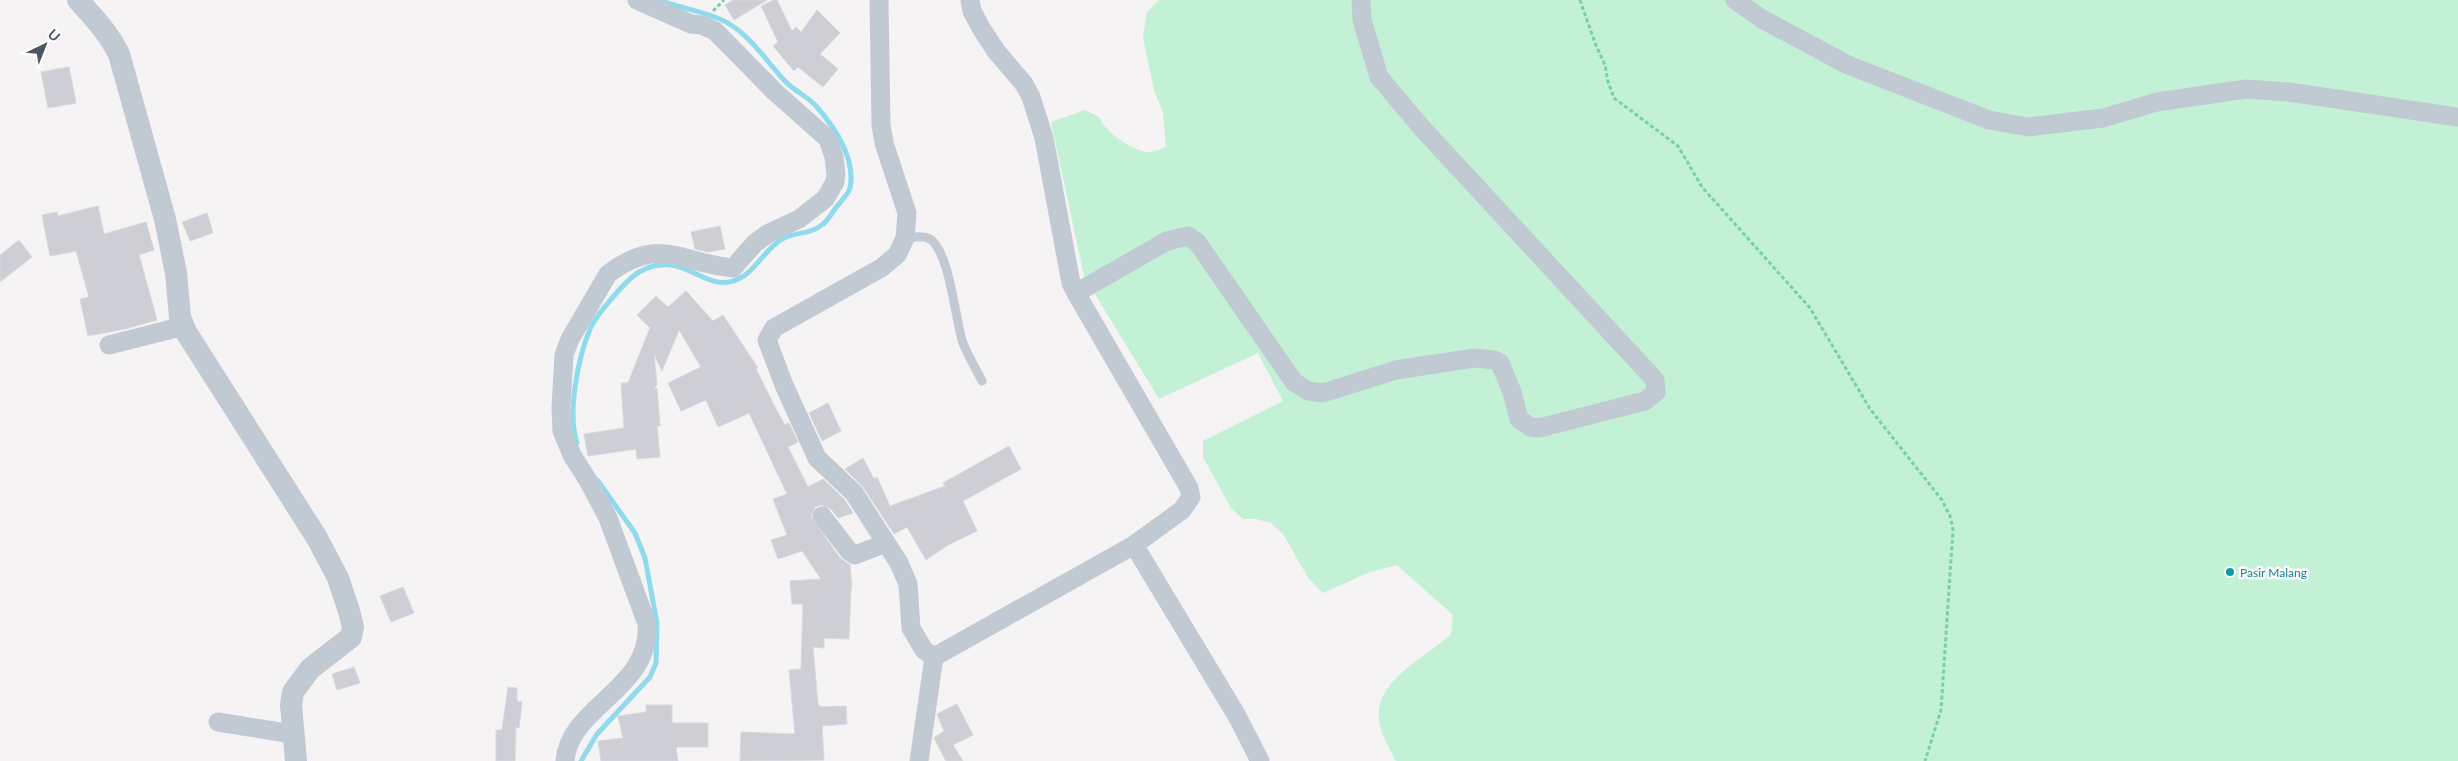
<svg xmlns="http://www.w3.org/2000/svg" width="2458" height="761" viewBox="0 0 2458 761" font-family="Lato,sans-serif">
<rect width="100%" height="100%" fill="#f5f3f3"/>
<path fill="#c3f1d5" d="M 1159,0 L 2458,0 L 2458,761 L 1396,761 C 1391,751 1384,740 1381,730 C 1366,683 1424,660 1451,634 L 1453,615 L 1397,565 L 1370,572 L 1323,593 L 1309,579 L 1283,534 L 1271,523 L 1256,519 L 1243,519 L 1231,508 L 1203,457 L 1203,441 L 1283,401 L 1258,353 L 1159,399 L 1084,276 L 1051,122 L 1085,110 L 1099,117 C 1105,132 1130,149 1146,152 C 1152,153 1160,149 1166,147 L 1163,113 L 1154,90 L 1143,37 L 1147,12 Z"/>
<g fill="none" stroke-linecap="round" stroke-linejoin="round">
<g stroke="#90daee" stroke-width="5">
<path d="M 577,443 C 567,413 578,358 590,329 C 596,315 626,280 639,272 C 681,248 703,291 733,281 C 755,275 764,248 784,238 C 796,232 812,234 823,224 C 828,221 831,214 835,209 C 839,203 848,195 850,188 C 856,159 835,128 817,107 C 808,96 794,91 785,81 C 765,60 748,31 720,19 C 701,11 681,8 662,1"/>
<path d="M 581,761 L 597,734 L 650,677 L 656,663 L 657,623 L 645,558 L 635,533 L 598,481"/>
</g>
</g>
<g fill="#cdcfd5" stroke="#d7d9de">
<path d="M 733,0 L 767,0 L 734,20 L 725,5 Z"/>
<path d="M 774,0 L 777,0 L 792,31 L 796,27 L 801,32 L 817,10 L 840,33 L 820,54 L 838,69 L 823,87 L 798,67 L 794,71 L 773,46 L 778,42 L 761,6 Z"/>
<path d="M 69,67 L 76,103 L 48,108 L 41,72 Z"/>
<path d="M 98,206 L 104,234 L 146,222 L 154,250 L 139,255 L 157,320 L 125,329 L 88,336 L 80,299 L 89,297 L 76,251 L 50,256 L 42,215 L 57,212 L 58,216 Z"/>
<path d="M 207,213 L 213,233 L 190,241 L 182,222 Z"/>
<path d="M 720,226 L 725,249 L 708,252 L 695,249 L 691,232 Z"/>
<path d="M 19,240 L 32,257 L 0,282 L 0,255 Z"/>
<path d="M 686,291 L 713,321 L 723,315 L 758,368 L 756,369 L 776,409 L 785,425 L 789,423 L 798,442 L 788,447 L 808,487 L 823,479 L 845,500 L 853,513 L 838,518 L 831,509 L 821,505 L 815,507 L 811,517 L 840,558 L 850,565 L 852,587 L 851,587 L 849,639 L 824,638 L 824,648 L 813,647 L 818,704 L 820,707 L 846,706 L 847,724 L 822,726 L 824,760 L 740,761 L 741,732 L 795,734 L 789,670 L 801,669 L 803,604 L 792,604 L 790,581 L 821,579 L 802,551 L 778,559 L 771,540 L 787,535 L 773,499 L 787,494 L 749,413 L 718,427 L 706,400 L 681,411 L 668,383 L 701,367 L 679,330 L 662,371 L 654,354 L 657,384 L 654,389 L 657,388 L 660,426 L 657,426 L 660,457 L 637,459 L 636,449 L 588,456 L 584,434 L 624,428 L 621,383 L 628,383 L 650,328 L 637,315 L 656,296 L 668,307 Z"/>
<path d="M 828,403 L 841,431 L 822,441 L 809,413 Z"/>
<path d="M 1009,446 L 1021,469 L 963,501 L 977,531 L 948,545 L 926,560 L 907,527 L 894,534 L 863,487 L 845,469 L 863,458 L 874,479 L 877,477 L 890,506 L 945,486 L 943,483 Z"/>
<path d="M 403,587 L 414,613 L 391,622 L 380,596 Z"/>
<path d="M 354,667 L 360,683 L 337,690 L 332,674 Z"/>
<path d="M 508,687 L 517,688 L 517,701 L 522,702 L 519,728 L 516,727 L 515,761 L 496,761 L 496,730 L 502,730 Z"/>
<path d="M 957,704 L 973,735 L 953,745 L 963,761 L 946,761 L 934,738 L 944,731 L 937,714 Z"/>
<path d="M 646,705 L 672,705 L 672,723 L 708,723 L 708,747 L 676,747 L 678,761 L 601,761 L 598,741 L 623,738 L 618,716 L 646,712 Z"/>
</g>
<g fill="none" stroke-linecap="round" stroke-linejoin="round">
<g stroke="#7ad0a6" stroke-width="3" stroke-dasharray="4 2.5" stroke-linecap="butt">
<path d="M 1580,0 L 1595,43 L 1605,65 L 1608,82 L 1614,98 L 1678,146 L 1702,187 L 1810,308 L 1870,409 L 1942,500 L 1950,516 L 1953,529 L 1941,710 L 1925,761"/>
<path d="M 713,11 L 724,0"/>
</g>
<path stroke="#c1cad2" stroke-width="9" d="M 905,238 C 912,238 921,235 928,238 C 950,248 955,321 963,343 C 968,356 976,369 982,381"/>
<g stroke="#c1cad2" stroke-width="19">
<path d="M 879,0 L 881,125 L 884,143 L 907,213 L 905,238 L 897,255 L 881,268 L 774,328 L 767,340 L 784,385 L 817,458 L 854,493 L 899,563 L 908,584 L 911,628 L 924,650 L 934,657 L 919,761"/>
<path d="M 1735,0 L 1762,19 L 1848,65 L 1989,120 L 2028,127 L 2103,118 L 2157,102 L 2246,89 L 2289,92 L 2458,117"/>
<path d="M 1076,293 L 1167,241 L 1188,236 L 1197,242 L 1294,382 L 1308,391 L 1323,393 L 1396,370 L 1474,358 L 1494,360 L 1500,363 L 1512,392 L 1519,419 L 1530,427 L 1539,428 L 1645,401 L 1656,392 L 1655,380 L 1421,127 L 1379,77 L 1362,20 L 1361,0"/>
<path d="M 109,345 L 184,326"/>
<path d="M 822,516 L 849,551 L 855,555 L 886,543"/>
<path d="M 1134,545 L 1237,716 L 1260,761"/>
<path d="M 934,657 L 1134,545 L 1182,510 L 1191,497 L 1189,488 L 1076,293 L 1071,283 L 1044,138 L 1031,97 L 1024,84 L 996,51 L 981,28 L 972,11 L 970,0"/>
<path d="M 218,722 L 293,734"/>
<path d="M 565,761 C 569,706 652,689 647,624 L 608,518 L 589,482 L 572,455 L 562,431 L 561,407 L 564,355 L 570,339 L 608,274 C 660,235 680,263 733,268 L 755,243 L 769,233 L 799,219 L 825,199 L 835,182 L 836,175 L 834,157 L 828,139 L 775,92 L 715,31 L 702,25 L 691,24 L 637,0"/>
</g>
<path stroke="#c1cad2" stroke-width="22" d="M 78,0 C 94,18 108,32 119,54 L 165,219 L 176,273 L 180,317 L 186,332 L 317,538 L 338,578 L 349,611 L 353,627 L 351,637 L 310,669 L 293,692 L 291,705 L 296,761"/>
</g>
<circle fill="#0f9aa8" stroke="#fff" stroke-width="2" cx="2230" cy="572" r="5"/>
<g text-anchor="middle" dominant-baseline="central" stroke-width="5" stroke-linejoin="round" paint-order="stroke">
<g font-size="12" fill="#0d838f" stroke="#fff" text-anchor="start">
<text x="2240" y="572">Pasir Malang</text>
</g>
</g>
<g transform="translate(45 45) rotate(43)" stroke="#ffffff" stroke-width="4" paint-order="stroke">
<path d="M0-4L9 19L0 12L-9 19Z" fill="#4a5661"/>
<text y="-8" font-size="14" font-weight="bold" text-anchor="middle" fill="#4a5661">U</text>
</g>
</svg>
